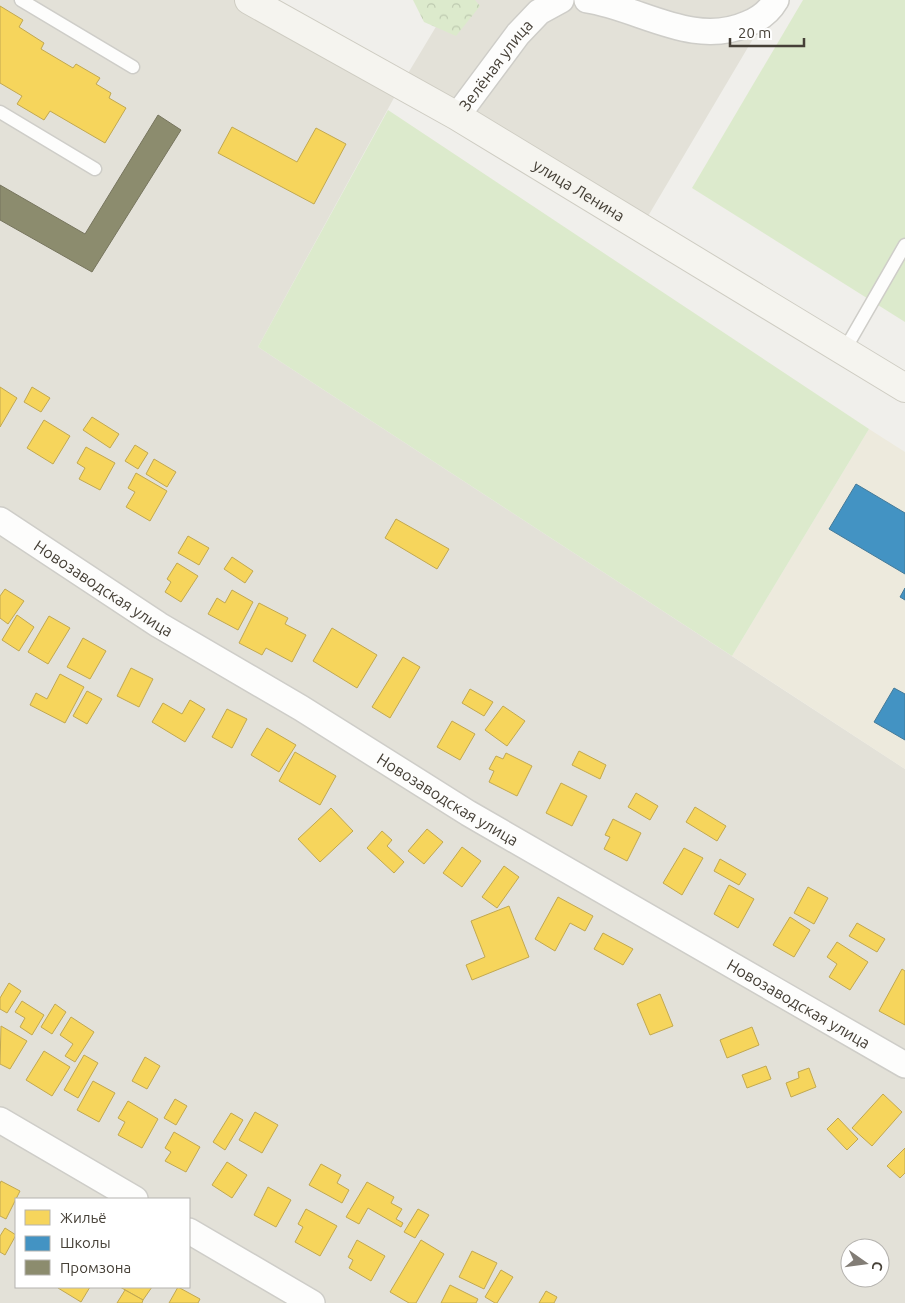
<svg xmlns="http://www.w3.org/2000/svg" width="905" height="1303" viewBox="0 0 905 1303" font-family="Ubuntu,sans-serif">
<defs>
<pattern id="forest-crowns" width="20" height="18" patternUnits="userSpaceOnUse" patternTransform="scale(1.25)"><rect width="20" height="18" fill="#dceacc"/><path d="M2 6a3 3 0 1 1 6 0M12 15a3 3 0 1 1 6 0" fill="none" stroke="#becab0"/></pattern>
</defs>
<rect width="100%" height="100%" fill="#f0efeb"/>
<path fill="#e3e1d8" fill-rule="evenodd" d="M 0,0 L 249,0 L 401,85 L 452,0 L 776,0 L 641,228 L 401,85 L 258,347 L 905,769 L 905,1303 L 0,1303 ZM 16,1199 L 189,1199 L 189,1287 L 16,1287 ZM 850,1248 L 880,1248 L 880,1278 L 850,1278 Z"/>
<path fill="#edeadd" d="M 869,429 L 905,452 L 905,769 L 732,656 Z"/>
<g fill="#dceacc">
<path d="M 803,0 L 905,0 L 905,322 L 692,188 Z"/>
<path d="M 388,110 L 869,429 L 732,656 L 258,347 Z"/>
</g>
<path fill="url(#forest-crowns)" d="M 413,0 L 475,0 L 480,6 L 456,36 L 424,22 Z"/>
<g fill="#f6d55c" stroke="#c1a851">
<path d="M 0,6 L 23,20 L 19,27 L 44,43 L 41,49 L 73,68 L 76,64 L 100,78 L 96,84 L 111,93 L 109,98 L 126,108 L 105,143 L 50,111 L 44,120 L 17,104 L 22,96 L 0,83 Z"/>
<path d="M 232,127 L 297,162 L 316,128 L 346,144 L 314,204 L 218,153 Z"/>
<path d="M 0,387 L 17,398 L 0,427 Z"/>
<path d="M 32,387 L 50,398 L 41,412 L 24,402 Z"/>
<path d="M 92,417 L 119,434 L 110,448 L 83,430 Z"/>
<path d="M 44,420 L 70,436 L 53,464 L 27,448 Z"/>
<path d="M 135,445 L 148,453 L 138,469 L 125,461 Z"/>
<path d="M 86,447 L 115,463 L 100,490 L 79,479 L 85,468 L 77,463 Z"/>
<path d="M 154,459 L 176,472 L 167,487 L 146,474 Z"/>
<path d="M 136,473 L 167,491 L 150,521 L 126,507 L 135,492 L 128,488 Z"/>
<path d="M 396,519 L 449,549 L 437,569 L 385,538 Z"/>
<path d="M 188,536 L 209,548 L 199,565 L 178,553 Z"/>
<path d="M 232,557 L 253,571 L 245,583 L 224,569 Z"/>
<path d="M 177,563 L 198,576 L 181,602 L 165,592 L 171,582 L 167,579 Z"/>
<path d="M 5,589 L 24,601 L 8,624 L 0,618 L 0,596 Z"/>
<path d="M 232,590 L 253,602 L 238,630 L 208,614 L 217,598 L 225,603 Z"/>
<path d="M 259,603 L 288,618 L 285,624 L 306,635 L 292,662 L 266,648 L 262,655 L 239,643 Z"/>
<path d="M 17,615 L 34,627 L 19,651 L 2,640 Z"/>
<path d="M 49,616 L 70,628 L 48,664 L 28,652 Z"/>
<path d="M 332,628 L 377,655 L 357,688 L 313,661 Z"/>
<path d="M 83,638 L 106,651 L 90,679 L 67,667 Z"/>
<path d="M 403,657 L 420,667 L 390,718 L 372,707 Z"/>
<path d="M 131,668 L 153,679 L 139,707 L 117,696 Z"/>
<path d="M 60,674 L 84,687 L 65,723 L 30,705 L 36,693 L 47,699 Z"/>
<path d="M 470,689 L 493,702 L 484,716 L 462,703 Z"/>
<path d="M 87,691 L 102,699 L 87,724 L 73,716 Z"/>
<path d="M 190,700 L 205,709 L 185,742 L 152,722 L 163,703 L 182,714 Z"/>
<path d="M 503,706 L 525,721 L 507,746 L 485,730 Z"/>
<path d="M 227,709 L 247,719 L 232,748 L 212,737 Z"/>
<path d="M 452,721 L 475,734 L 460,760 L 437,747 Z"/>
<path d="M 267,728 L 296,745 L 279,772 L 251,755 Z"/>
<path d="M 579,751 L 606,765 L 600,779 L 572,765 Z"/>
<path d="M 295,752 L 336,776 L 320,805 L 279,781 Z"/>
<path d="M 506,753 L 532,766 L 517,796 L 489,782 L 494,771 L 489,769 L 496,756 L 503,759 Z"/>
<path d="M 561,783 L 587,796 L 572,826 L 546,813 Z"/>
<path d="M 636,793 L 658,806 L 650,820 L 628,807 Z"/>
<path d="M 695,807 L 726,826 L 717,841 L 686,822 Z"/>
<path d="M 331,808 L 353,831 L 320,862 L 298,839 Z"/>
<path d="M 613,819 L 641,833 L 627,861 L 604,849 L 610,837 L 605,835 Z"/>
<path d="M 427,829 L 443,842 L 424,864 L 408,851 Z"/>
<path d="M 382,831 L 392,840 L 387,846 L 404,862 L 394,873 L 367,848 Z"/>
<path d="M 462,847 L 481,861 L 462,887 L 443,873 Z"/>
<path d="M 684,848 L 703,858 L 682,895 L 663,883 Z"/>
<path d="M 720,859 L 746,874 L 739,885 L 714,871 Z"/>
<path d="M 504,866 L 519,877 L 497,908 L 482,897 Z"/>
<path d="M 729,885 L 754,899 L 738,928 L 714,914 Z"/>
<path d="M 808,887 L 828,898 L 814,924 L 794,913 Z"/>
<path d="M 558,897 L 593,916 L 585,931 L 570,923 L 555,951 L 535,939 Z"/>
<path d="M 509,906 L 529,957 L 472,980 L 466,965 L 485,957 L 471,921 Z"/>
<path d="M 790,917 L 810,930 L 794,957 L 773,945 Z"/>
<path d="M 857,923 L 885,939 L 877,952 L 849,936 Z"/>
<path d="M 603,933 L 633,949 L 623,965 L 594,949 Z"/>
<path d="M 837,942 L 868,962 L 850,990 L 829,977 L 837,964 L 827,957 Z"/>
<path d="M 902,969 L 905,971 L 905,1025 L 879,1011 Z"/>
<path d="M 9,983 L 21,991 L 7,1013 L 0,1009 L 0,998 Z"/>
<path d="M 660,994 L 673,1026 L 650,1035 L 637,1004 Z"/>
<path d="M 22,1001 L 44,1015 L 32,1035 L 20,1027 L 25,1018 L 15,1012 Z"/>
<path d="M 55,1004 L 66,1012 L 52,1034 L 41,1027 Z"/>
<path d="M 71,1017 L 94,1032 L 75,1062 L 65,1056 L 73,1044 L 60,1035 Z"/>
<path d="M 1,1026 L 27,1041 L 10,1069 L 0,1064 Z"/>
<path d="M 752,1027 L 759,1045 L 727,1058 L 720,1040 Z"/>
<path d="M 44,1051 L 70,1067 L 52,1096 L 26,1080 Z"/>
<path d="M 84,1055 L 98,1063 L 78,1098 L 64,1090 Z"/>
<path d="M 145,1057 L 160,1066 L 147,1089 L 132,1081 Z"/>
<path d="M 766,1066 L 771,1079 L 747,1088 L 742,1075 Z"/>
<path d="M 809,1068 L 816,1087 L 791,1097 L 786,1083 L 799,1078 L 798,1072 Z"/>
<path d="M 93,1081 L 115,1093 L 99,1122 L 77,1110 Z"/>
<path d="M 883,1094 L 902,1112 L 872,1146 L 852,1128 Z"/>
<path d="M 175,1099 L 187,1106 L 176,1125 L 164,1118 Z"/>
<path d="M 128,1101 L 158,1119 L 142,1148 L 118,1135 L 125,1122 L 118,1118 Z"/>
<path d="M 255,1112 L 278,1125 L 262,1153 L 239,1140 Z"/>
<path d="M 231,1113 L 243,1120 L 225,1150 L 213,1142 Z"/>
<path d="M 838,1118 L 858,1139 L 847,1150 L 827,1129 Z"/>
<path d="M 174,1132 L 200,1147 L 186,1172 L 165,1161 L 171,1152 L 165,1148 Z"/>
<path d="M 905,1148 L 905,1173 L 900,1178 L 887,1166 Z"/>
<path d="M 227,1162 L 247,1175 L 232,1198 L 212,1185 Z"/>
<path d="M 321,1164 L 341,1175 L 337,1183 L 349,1190 L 342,1203 L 309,1185 Z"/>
<path d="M 1,1181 L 20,1191 L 6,1219 L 0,1216 L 0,1184 Z"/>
<path d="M 367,1182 L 394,1197 L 391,1203 L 402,1209 L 396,1219 L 403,1223 L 401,1227 L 368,1208 L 359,1224 L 346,1217 Z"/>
<path d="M 268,1187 L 291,1200 L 276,1227 L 254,1215 Z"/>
<path d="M 306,1209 L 337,1226 L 320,1256 L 295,1242 L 303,1227 L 298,1224 Z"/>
<path d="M 418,1209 L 429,1215 L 415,1238 L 404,1232 Z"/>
<path d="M 5,1228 L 16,1235 L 5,1255 L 0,1252 L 0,1236 Z"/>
<path d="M 357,1240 L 385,1256 L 371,1281 L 349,1268 L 353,1260 L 348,1257 Z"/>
<path d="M 421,1240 L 444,1254 L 416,1303 L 409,1303 L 390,1292 Z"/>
<path d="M 472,1251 L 497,1263 L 484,1289 L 459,1277 Z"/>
<path d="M 501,1270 L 513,1277 L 497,1303 L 495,1303 L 485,1297 Z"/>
<path d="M 450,1285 L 478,1299 L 476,1303 L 441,1303 Z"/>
<path d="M 59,1287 L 90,1287 L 81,1302 L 58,1288 Z"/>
<path d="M 120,1287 L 152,1287 L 143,1300 Z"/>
<path d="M 178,1287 L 200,1299 L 198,1303 L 169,1303 Z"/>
<path d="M 125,1290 L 143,1300 L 142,1303 L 117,1303 Z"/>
<path d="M 546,1291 L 557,1297 L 554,1303 L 539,1303 Z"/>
</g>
<g fill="#4393c3" stroke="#447a99">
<path d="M 856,484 L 905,513 L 905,574 L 829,529 Z"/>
<path d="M 905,588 L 905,600 L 900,597 Z"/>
<path d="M 894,688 L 905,694 L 905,740 L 874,722 Z"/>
</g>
<path fill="#8c8c6e" stroke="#77755e" d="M 158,115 L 181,130 L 92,272 L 0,220 L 0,185 L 85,234 Z"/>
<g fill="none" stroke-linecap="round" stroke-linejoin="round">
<g stroke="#cecdc8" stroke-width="15">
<g id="lane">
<path d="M 21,0 L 133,67"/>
<path d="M 0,112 L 95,169"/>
<path d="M 844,351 L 905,245"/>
</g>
</g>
<g stroke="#cecdc8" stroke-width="28">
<g id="street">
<path d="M 587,0 C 640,8 693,48 747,24 C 760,19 769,12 776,0"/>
<path id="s1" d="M 457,116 L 518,34 L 539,12 L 561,0"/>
<path id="s2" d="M 0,520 L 159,625 L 301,708 L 468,813 L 905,1065"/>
<path d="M 0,1120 L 135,1199"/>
<path d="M 189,1231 L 312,1303"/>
</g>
</g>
<g stroke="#ceccc2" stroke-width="30">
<g id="secondary">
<path id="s3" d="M 249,0 L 457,116 L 905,388"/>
</g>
</g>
<use href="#lane" stroke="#fdfdfc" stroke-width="12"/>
<use href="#street" stroke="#fdfdfc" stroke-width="25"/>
<use href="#secondary" stroke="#f5f4ef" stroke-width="28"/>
</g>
<g text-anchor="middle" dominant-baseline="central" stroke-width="5" stroke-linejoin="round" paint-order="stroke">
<g font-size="16" fill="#464037" stroke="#fff">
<text stroke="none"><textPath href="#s1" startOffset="64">Зелёная улица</textPath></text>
<text stroke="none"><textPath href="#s3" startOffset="381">улица Ленина</textPath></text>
<text stroke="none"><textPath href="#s2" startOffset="124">Новозаводская улица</textPath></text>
<text stroke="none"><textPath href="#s2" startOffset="528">Новозаводская улица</textPath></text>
<text stroke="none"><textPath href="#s2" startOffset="934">Новозаводская улица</textPath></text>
</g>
</g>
<rect x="15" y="1198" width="175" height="90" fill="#ffffff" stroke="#b5b3af"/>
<rect x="25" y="1210" width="25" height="15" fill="#f6d55c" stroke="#b5b3af"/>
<text x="60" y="1223" font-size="15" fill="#464037">Жильё</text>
<rect x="25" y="1236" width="25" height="15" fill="#4393c3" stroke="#b5b3af"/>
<text x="60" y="1248" font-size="15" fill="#464037">Школы</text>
<rect x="25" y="1260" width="25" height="15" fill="#8c8c6e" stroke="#b5b3af"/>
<text x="60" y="1273" font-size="15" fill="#464037">Промзона</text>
<g transform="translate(865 1263) rotate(104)"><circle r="24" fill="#ffffff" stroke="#b5b3af"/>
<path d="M0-4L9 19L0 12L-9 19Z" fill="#827d76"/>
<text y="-8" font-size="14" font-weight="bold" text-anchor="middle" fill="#464037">С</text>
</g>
<path d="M730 38v8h74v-8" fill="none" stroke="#464037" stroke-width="2.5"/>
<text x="738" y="38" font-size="15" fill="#464037" stroke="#ffffff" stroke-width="4" paint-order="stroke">20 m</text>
</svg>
